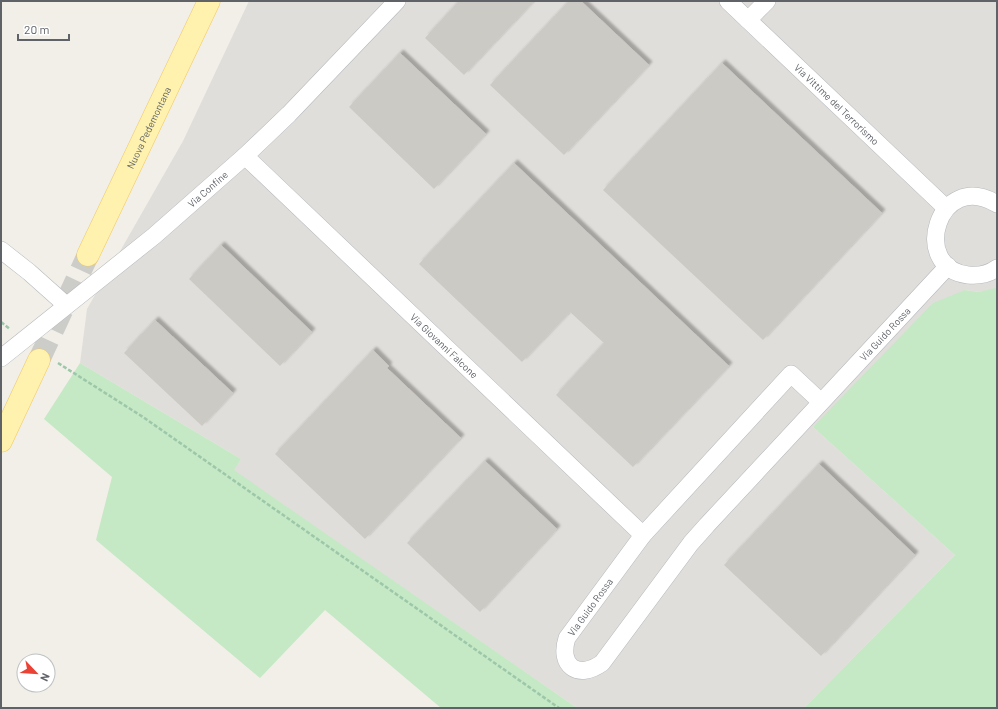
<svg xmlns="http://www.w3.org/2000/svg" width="998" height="709" viewBox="0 0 998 709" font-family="Barlow,sans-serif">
<defs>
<filter id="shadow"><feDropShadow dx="3.5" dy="-3.5" stdDeviation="1" flood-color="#0004"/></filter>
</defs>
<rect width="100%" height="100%" fill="#f1efe8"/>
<path fill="#e0deda" d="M 249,1 L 997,1 L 997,289 L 979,292 L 965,290 L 813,427 L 955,555 L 804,708 L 577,708 L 233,470 L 241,459 L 80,363 L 87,309 L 183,141 Z"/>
<g fill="#c5e8c5">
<path d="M 995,288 L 997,289 L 997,708 L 804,708 L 955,555 L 813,427 L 933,303 L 965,290 L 979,292 Z"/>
<path d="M 80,363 L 241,459 L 234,470 L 577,708 L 441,708 L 325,610 L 260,678 L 96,540 L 112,477 L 44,419 Z"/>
</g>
<g fill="#cccac5" filter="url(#shadow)">
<path d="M 459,1 L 534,1 L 464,75 L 425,38 Z"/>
<path d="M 569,1 L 581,1 L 649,65 L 564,155 L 490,85 Z"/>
<path d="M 400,53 L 486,134 L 434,189 L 349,107 Z"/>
<path d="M 722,63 L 882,213 L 763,340 L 603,190 Z"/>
<path d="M 514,163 L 729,366 L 633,467 L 556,395 L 604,343 L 570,312 L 522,362 L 419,264 Z"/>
<path d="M 221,245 L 312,332 L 280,366 L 189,279 Z"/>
<path d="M 155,320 L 233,393 L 202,426 L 124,353 Z"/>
<path d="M 373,350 L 389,366 L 387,368 L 461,438 L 365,539 L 275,454 Z"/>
<path d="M 485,461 L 557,529 L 480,612 L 407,543 Z"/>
<path d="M 819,464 L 915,555 L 821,656 L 724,565 Z"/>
</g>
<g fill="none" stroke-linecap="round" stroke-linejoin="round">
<path stroke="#ccccc8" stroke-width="22" stroke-dasharray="22 11" stroke-linecap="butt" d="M 39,360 L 88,255"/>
<g stroke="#b5b8bc" stroke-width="18">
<g id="minor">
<path id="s1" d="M 728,1 L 946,208"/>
<path d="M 748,20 L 767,1"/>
<path id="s2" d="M 245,156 L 643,535"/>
<path d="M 997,204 C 938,168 909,268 968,275 C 978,276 989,274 997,268"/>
<path d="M 1,250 L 29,272 L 66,305"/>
<path id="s3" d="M 1,358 L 154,236 L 245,156 L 289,114 L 397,1"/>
<path id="s4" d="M 821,402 L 791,374 L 643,535 L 567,638 C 558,666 578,680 602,663 L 691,543 L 707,525 L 948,266"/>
</g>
</g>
<g stroke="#f2c960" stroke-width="23">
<g id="primary">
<path id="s5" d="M 88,255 L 209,1"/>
<path d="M 1,441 L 39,360"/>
</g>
</g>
<g stroke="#9cc7a9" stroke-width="2.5" stroke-dasharray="4 2" stroke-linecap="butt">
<path d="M 1,322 L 10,329"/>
<path d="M 58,363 L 143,417 L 559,708"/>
</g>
<use href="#minor" stroke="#fff" stroke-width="17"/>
<use href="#primary" stroke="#fff2af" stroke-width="22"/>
</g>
<g text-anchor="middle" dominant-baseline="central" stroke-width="3" stroke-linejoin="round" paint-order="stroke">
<g font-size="10" fill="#5f6368" stroke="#fff">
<text stroke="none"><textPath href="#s1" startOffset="150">Via Vittime del Terrorismo</textPath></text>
<text stroke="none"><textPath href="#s5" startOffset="141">Nuova Pedemontana</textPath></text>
<text stroke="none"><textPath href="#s3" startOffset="267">Via Confine</textPath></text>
<text stroke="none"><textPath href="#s4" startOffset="886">Via Guido Rossa</textPath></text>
<text stroke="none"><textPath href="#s2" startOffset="275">Via Giovanni Falcone</textPath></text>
<text transform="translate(590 607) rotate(-54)">Via Guido Rossa</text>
</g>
</g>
<rect width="998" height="709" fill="none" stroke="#5f6368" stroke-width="4"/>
<g transform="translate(36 673) rotate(115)"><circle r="19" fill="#ffffff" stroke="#bfc1c3"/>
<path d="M0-3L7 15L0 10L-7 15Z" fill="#ea4335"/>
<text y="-6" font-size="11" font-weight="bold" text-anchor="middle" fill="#5f6368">N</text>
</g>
<path d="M18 34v6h51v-6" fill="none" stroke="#5f6368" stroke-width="2"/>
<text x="24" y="34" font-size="12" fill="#5f6368" stroke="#ffffff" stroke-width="3" paint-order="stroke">20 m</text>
</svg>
